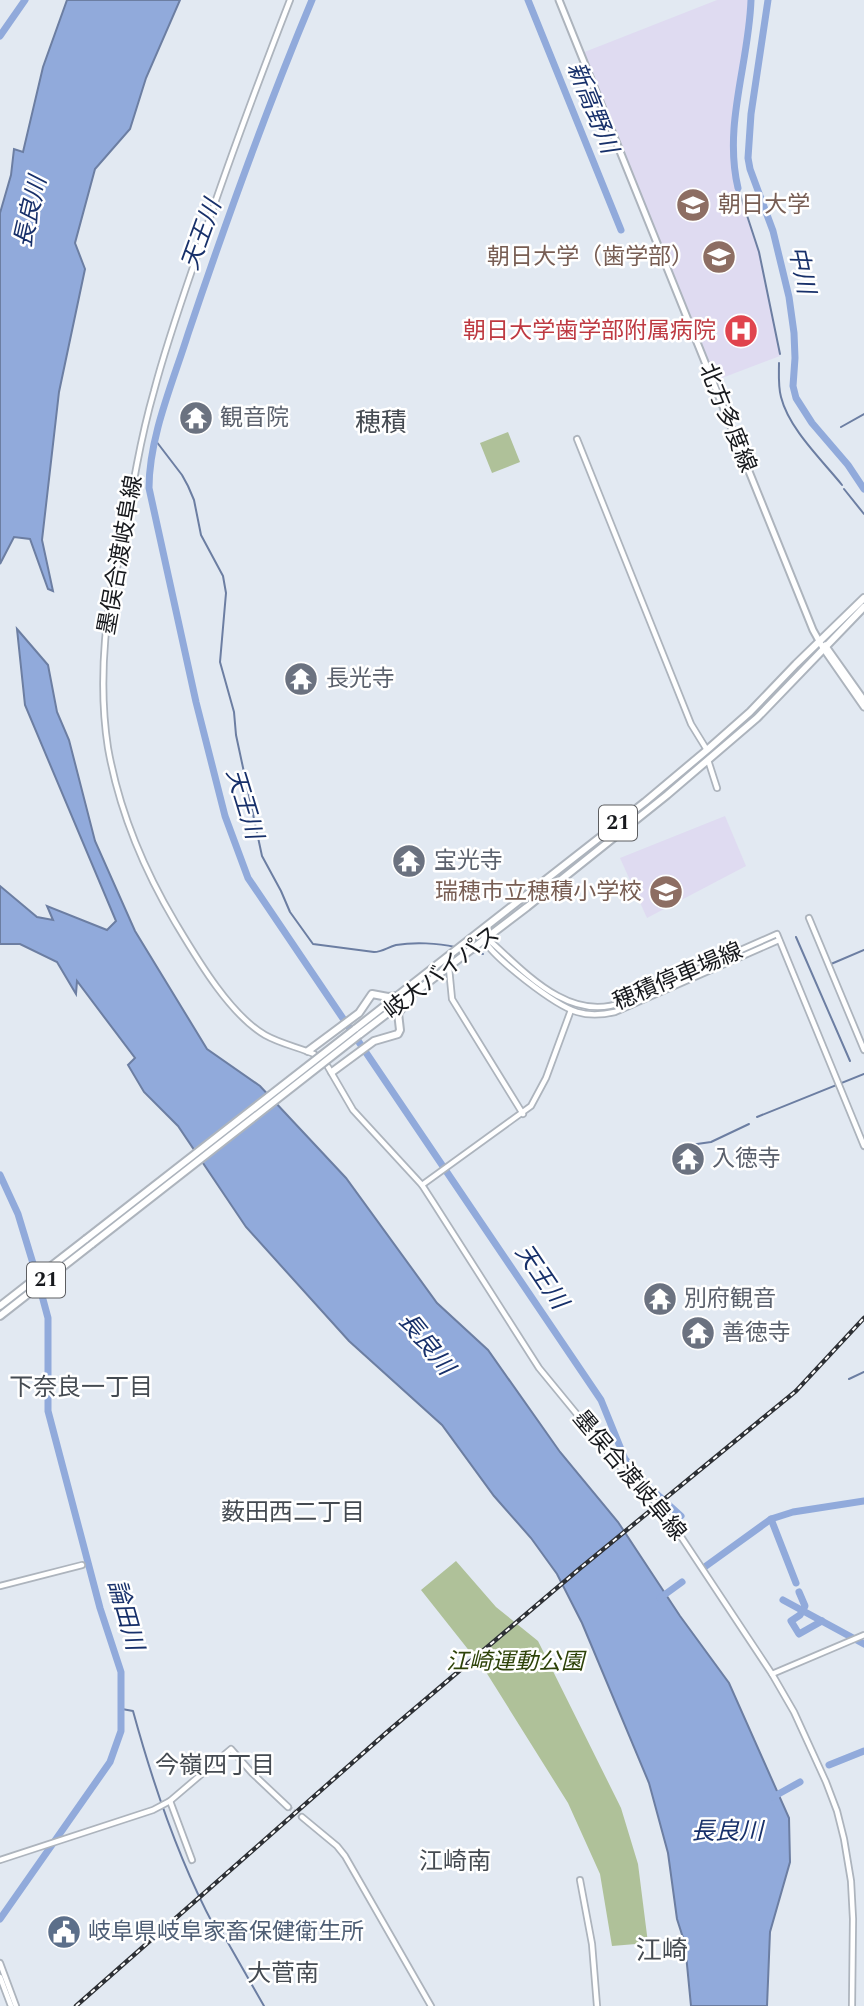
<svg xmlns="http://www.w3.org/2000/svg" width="864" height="2006" viewBox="0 0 864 2006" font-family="Spectral,'Noto Sans JP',serif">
<rect width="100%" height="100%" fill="#e2e9f2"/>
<g fill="#dfdbf1">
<path d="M 717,0 L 750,0 L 732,130 L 731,163 L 735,184 L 760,256 L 780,356 L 714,381 L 582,53 Z"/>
<path d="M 725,816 L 746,866 L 647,918 L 620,858 Z"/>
</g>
<g fill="#afc199">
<path d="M 508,432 L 520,462 L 492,473 L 480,443 Z"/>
<path d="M 456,1561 L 496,1607 L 538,1641 L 621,1808 L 638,1864 L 648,1943 L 612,1946 L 600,1874 L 568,1803 L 486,1672 L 421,1590 Z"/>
</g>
<g fill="#91aadb" stroke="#6c7ea2" stroke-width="2">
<path d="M 67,0 L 180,0 L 146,78 L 130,129 L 95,169 L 75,243 L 85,269 L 59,392 L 42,540 L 53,591 L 48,589 L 30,539 L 14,537 L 0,564 L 0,213 L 11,175 L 14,149 L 23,152 L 43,67 Z"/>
<path d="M 17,629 L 48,665 L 57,712 L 69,740 L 95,841 L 135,931 L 207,1049 L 260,1086 L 346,1178 L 437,1303 L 488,1350 L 560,1452 L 618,1522 L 680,1616 L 729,1683 L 789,1818 L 790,1862 L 770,1932 L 767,2006 L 691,2006 L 685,1944 L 677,1919 L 668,1853 L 649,1783 L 582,1623 L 557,1574 L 531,1538 L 494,1496 L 442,1425 L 349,1341 L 246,1227 L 178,1126 L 144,1092 L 128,1065 L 135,1058 L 77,981 L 76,994 L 57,962 L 20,944 L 0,944 L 0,886 L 37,917 L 53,920 L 47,906 L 107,930 L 116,921 L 25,705 Z"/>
</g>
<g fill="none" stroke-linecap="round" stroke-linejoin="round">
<g stroke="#6c7ea2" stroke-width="2">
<path d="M 738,188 L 759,252 L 780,354"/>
<path d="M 779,363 C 779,374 778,386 781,397 C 789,429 822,460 842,485"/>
<path d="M 841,427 L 864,414"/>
<path d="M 156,441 L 182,475 L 188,486 L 194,500 L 201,535 L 223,576 L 226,593 L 220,662 L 234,712 L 236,735 L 262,856 L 281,891 L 290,912 L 313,944 L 374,952 C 382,952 388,947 396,945 C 414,942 438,943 455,947"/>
<path d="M 844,489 L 864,514"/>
<path d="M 796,937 L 850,1061"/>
<path d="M 474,952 L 483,954"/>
<path d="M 831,964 L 864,950"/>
<path d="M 757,1117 L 864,1074"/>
<path d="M 690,1145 L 711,1142 L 749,1124"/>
<path d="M 849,1379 L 864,1372"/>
<path d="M 122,1709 L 133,1711 C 153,1784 178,1859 214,1926 L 219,1927 L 264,2006"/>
</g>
<g stroke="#91aadb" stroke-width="7">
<path d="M 312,0 C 266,110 226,221 188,334 C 173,382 149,437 149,488 L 196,702 L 225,816 L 248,878 L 601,1400 L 625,1459 L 648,1486 L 681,1516"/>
<path d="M 528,0 L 621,230"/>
<path d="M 768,0 L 751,114 L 748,158 L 750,169 L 773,231 L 789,297 L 794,333 L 795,358 L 793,386 L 796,398 L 812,423 L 848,465 L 864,489"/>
<path d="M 0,36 L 25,0"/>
<path d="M 738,188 C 723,125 749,63 751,0"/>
<path d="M 0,1175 L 18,1214 L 35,1270"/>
<path d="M 771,1519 L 796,1583"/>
<path d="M 706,1566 L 771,1519 L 793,1512 L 864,1501"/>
<path d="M 799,1592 L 805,1606 L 800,1615 L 791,1621 L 799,1634 L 822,1621"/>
<path d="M 660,1598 L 682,1582"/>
<path d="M 783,1600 L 864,1644"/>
<path d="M 829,1765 L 864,1751"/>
<path d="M 773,1797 L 800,1782"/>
<path d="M 0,1919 L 110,1762 L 121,1731 L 121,1672 L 100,1608 L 48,1411 L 48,1318 L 41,1292"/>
</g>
<path stroke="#b9bfc7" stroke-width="4.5" stroke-dasharray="4.5 2" stroke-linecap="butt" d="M 288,1807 L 302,1817"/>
<g stroke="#adb4bd" stroke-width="8">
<g id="secondary">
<path d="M 290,0 C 259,80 229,160 202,241 C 185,291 167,341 154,391 C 140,440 132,490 124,540 C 121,558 114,574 111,591 C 103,642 100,697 108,748 C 119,810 143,868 175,922 C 196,957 229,1014 265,1035 C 281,1044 298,1047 314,1054"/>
<path d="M 577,439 L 691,724 L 707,750"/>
<path d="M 708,760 L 717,788"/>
<path d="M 809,918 L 864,1050"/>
<path d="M 480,932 C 519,965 566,1025 623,1002 L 777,934 L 864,1146"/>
<path d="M 483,939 C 495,959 554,1005 577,1012 C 590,1016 602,1015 615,1012 L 779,940"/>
<path d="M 449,968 L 452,999 L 523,1114"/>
<path d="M 328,1067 L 353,1110 L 422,1185 L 433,1202 L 539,1368 L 626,1474 L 664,1511 L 772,1674 L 794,1712 L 826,1782 L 837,1811 L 844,1839 L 851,1881 L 853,1919 L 852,2006"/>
<path d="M 422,1185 L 531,1106 L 546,1078 L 571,1010"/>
<path d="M 0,1586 L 82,1565"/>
<path d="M 772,1674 L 864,1635"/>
<path d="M 170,1801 L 192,1860"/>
<path d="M 302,1817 L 337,1846 L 345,1856 L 431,2006"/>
<path d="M 0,1860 L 153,1810 L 170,1801 L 231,1749 L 252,1773 L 288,1807"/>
<path d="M 580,1880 L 592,1944 L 597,2006"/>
<path d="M 0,1963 L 16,2006"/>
<path d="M 0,1977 L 11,2006"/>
</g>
</g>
<g stroke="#adb4bd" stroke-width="9">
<g id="primary">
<path d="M 559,0 L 813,630 L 823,648 L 864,707"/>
<path d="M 825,645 L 864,700"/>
</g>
</g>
<g stroke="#adb4bd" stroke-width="10">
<g id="highway">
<path d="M 355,1029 L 645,802 L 707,750 L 750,712 L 796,664 L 864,598"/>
<path d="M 359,1035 L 527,907 L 667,795 L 757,718 L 864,607"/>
<path d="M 308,1051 L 359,1013 L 372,994 L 388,997 L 397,996"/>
<path d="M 332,1072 L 374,1041 L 398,1034 L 400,1030 L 398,1013 L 407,1003"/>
<path d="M 0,1306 L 86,1239"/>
<path d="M 0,1316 L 92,1244"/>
</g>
</g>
<use href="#secondary" stroke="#fff" stroke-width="4.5"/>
<use href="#primary" stroke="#fff" stroke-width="5"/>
<use href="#highway" stroke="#fff" stroke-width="6"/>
<g stroke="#2d3035" stroke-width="4.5">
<path id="rail" d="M 76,2006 L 386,1733 L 578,1570 L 796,1391 L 864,1318"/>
</g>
<use href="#rail" stroke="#fff" stroke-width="2" stroke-dasharray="5" stroke-linecap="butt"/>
<g stroke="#adb4bd" stroke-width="10" stroke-linecap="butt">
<g id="highway-bridge">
<path d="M 86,1239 L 355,1029"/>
<path d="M 92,1244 L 359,1035"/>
</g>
</g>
<use href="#highway-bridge" stroke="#fff" stroke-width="6"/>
</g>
<defs>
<g id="university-disc" transform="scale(1.75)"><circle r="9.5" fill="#8d6e63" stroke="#fff"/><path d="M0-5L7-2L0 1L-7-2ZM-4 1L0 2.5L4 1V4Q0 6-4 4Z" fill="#fff"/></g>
<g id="hospital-disc" transform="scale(1.75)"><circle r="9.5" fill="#e0444e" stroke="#fff"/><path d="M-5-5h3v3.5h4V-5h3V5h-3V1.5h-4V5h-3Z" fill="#fff"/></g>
<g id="temple-disc" transform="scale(1.75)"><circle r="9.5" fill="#6b7280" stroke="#fff"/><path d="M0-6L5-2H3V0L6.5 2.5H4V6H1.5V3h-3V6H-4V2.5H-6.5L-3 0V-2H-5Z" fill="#fff"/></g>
<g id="school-disc" transform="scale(1.75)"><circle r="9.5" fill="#8d6e63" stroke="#fff"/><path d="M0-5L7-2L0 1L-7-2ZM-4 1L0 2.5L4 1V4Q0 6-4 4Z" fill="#fff"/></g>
<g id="civic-disc" transform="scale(1.75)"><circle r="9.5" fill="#5c6f8a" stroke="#fff"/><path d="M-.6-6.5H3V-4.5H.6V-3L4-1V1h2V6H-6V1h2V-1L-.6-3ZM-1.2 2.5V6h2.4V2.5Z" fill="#fff"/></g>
</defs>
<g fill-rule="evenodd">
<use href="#university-disc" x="693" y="205"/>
<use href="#university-disc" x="719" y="257"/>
<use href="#hospital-disc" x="741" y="331"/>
<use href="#temple-disc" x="196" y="418"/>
<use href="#temple-disc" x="301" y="679"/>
<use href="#temple-disc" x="409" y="861"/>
<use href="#school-disc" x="666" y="892"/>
<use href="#temple-disc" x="688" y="1159"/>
<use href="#temple-disc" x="660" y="1299"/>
<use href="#temple-disc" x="698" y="1333"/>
<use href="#civic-disc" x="64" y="1932"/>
</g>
<g text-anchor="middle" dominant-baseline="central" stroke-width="5" stroke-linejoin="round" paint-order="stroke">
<g fill="#fff" stroke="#5d5e61" stroke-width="2">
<rect x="599" y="805.5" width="38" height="35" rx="5"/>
<rect x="27" y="1262.5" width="38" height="35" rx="5"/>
</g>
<g font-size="21" font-weight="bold" fill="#17191d">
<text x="618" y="823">21</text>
<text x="46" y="1280">21</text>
</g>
<g font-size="23" fill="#785e54" stroke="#fff" text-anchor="end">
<text x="718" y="205" text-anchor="start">朝日大学</text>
<text x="694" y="257">朝日大学（歯学部）</text>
<text x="642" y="892">瑞穂市立穂積小学校</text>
</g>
<g font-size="23" fill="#be3a42" stroke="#fff" text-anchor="end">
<text x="716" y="331">朝日大学歯学部附属病院</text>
</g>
<g font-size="23" fill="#5b616d" stroke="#fff" text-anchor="start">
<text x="220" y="418">観音院</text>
<text x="326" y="679">長光寺</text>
<text x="434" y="861">宝光寺</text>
<text x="712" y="1159">入徳寺</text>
<text x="684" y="1299">別府観音</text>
<text x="722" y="1333">善徳寺</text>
</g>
<g font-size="23" fill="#17191d" stroke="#fff">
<text transform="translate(727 418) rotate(68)">北方多度線</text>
<text transform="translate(121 555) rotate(-80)">墨俣合渡岐阜線</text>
<text transform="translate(442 973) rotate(-37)">岐大バイパス</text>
<text transform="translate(678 977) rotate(-23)">穂積停車場線</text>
<text transform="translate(629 1476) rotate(50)">墨俣合渡岐阜線</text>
</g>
<g font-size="23" font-style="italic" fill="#2e4309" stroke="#fff">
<text x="515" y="1662">江崎運動公園</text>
</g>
<g font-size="23" fill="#4e5e75" stroke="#fff" text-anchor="start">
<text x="88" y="1932">岐阜県岐阜家畜保健衛生所</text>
</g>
<g font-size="24" font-style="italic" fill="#17306a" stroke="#fff">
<text transform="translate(592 108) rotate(68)">新高野川</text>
<text transform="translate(31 212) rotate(-77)">長良川</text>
<text transform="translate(202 235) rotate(-70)">天王川</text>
<text transform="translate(801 270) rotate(78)">中川</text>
<text transform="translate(244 804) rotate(73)">天王川</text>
<text transform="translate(541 1277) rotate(56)">天王川</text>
<text transform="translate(426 1344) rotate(51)">長良川</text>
<text transform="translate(125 1615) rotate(74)">論田川</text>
<text x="727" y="1832">長良川</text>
</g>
<g font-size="24" fill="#454b52" stroke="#fff">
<text x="81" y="1388">下奈良一丁目</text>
<text x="293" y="1513">薮田西二丁目</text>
<text x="215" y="1766">今嶺四丁目</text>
<text x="455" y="1862">江崎南</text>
<text x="283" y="1974">大菅南</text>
</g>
<g font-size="26" fill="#454b52" stroke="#fff">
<text x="381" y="423">穂積</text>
<text x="662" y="1951">江崎</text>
</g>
</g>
</svg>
